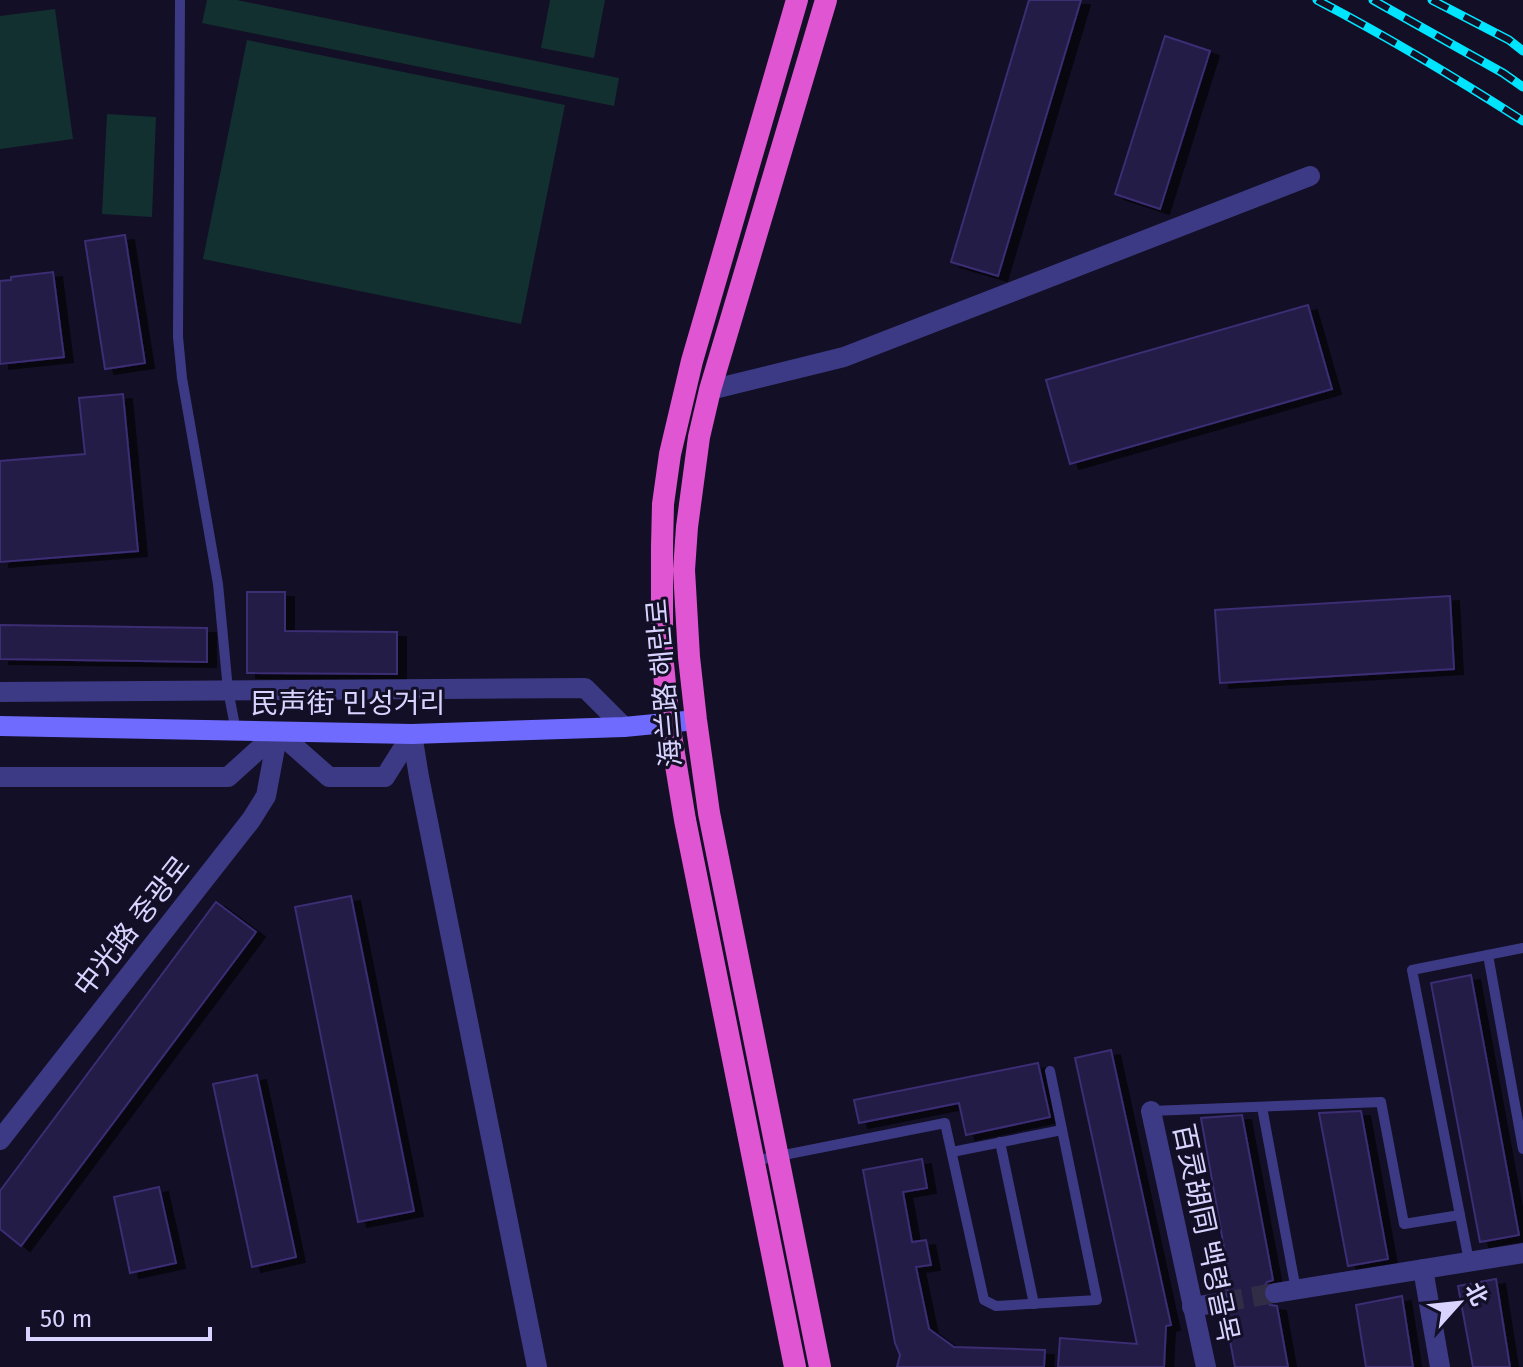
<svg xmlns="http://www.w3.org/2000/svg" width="1523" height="1367" viewBox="0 0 1523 1367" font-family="'Fira Sans','Noto Sans SC','Noto Sans KR',sans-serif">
<defs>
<filter id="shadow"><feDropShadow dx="9" dy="5" stdDeviation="0" flood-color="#0009"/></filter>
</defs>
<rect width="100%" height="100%" fill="#130f26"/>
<g fill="#12302f">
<path d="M 207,0 L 237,0 L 619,78 L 614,106 L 202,23 Z"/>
<path d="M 550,0 L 605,0 L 594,58 L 541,48 Z"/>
<path d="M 55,9 L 73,139 L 0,149 L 0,16 Z"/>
<path d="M 247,40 L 565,105 L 521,324 L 203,259 Z"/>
<path d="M 107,114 L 156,117 L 152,217 L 102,214 Z"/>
</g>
<g fill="#241b47" stroke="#3b2d73" stroke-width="2" filter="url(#shadow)">
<path d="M 1029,0 L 1081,0 L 998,276 L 951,262 Z"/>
<path d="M 1165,36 L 1210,51 L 1160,209 L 1115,194 Z"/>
<path d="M 125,235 L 145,363 L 105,369 L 85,241 Z"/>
<path d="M 53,272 L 64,357 L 0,364 L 0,281 L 11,280 L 11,277 Z"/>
<path d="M 1308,305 L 1332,389 L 1070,464 L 1046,380 Z"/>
<path d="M 123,394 L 138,551 L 0,562 L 0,461 L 85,454 L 79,398 Z"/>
<path d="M 247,592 L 285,592 L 285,631 L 397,632 L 397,674 L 247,673 Z"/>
<path d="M 1450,596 L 1454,669 L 1220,683 L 1215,610 Z"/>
<path d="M 0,625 L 207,628 L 207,662 L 0,659 Z"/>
<path d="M 351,896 L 414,1211 L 358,1222 L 295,907 Z"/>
<path d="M 216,902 L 256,932 L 21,1246 L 0,1229 L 0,1191 Z"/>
<path d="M 1471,975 L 1519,1235 L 1480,1242 L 1431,983 Z"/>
<path d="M 1111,1050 L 1171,1325 L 1166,1326 L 1164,1367 L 1058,1367 L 1060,1338 L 1137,1344 L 1075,1058 Z"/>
<path d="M 1038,1063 L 1050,1117 L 966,1135 L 959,1103 L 859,1123 L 854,1100 Z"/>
<path d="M 257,1075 L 296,1257 L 252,1267 L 213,1084 Z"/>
<path d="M 1361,1111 L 1388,1259 L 1348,1266 L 1319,1113 Z"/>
<path d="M 1242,1115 L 1273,1280 L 1267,1282 L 1263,1288 L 1262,1296 L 1270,1305 L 1277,1306 L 1288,1367 L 1235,1367 L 1225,1315 L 1232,1312 L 1236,1301 L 1233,1293 L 1227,1290 L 1221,1289 L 1218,1277 L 1229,1275 L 1201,1118 Z"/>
<path d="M 922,1159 L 927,1188 L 903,1192 L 912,1242 L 926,1240 L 931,1265 L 916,1267 L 929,1329 L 954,1347 L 1045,1350 L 1044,1367 L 897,1367 L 900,1355 L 895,1343 L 863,1170 Z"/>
<path d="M 159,1187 L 176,1263 L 130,1273 L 114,1197 Z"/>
<path d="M 1496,1279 L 1510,1367 L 1473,1367 L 1458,1286 Z"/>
<path d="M 1402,1296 L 1413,1367 L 1366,1367 L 1356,1305 Z"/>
</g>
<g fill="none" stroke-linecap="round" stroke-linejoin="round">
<path stroke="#312d47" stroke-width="20" stroke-dasharray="20 10" stroke-linecap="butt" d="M 1223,1302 L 1275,1293"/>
<g stroke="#3d3a85" stroke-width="10">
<path d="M 180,0 L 178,337 L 182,378 L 218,584 L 228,690 L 236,731"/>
<path d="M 1488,955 L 1523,1149"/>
<path d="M 1262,1107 L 1296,1290"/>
<path d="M 1151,1111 L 1381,1102 L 1404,1224 L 1460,1215"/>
<path d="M 1000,1142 L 1034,1304"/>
<path d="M 952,1152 L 1062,1130"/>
<path d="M 754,1161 L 945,1123 L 984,1300 L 996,1306 L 1097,1300 L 1050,1071"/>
<path d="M 1469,1261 L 1412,970 L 1523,948"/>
</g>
<g stroke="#3d3a85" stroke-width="20">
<path d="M 710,390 L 844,357 L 1310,176"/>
<path d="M 0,692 L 585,688 L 624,727"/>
<path d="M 412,734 L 419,777 L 537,1367"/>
<path d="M 0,777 L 228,777 L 278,732 L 329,777 L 385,777 L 412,734"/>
<path d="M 1151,1111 L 1206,1367"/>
<path d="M 1423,1269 L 1440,1367"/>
<path d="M 1275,1293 L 1523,1253"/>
<path d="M 1192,1307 L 1223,1302"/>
</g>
<path stroke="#3d3a85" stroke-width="20" d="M 0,1140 L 251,820 L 266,796 L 278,732"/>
<path stroke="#6f6bff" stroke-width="20" d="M 0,726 L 412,734 L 624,727 L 696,720"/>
<g stroke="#e055d1" stroke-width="22">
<path d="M 795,1367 L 685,820 L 669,723 L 662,654 L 662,547 L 663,504 L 670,454 L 692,361 L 797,0"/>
<path d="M 820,1367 L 709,813 L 696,720 L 689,657 L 684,570 L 687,527 L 699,437 L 710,390 L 826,0"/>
</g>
<g stroke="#00e5ff" stroke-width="9">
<g id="rail">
<path d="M 1317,0 C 1388,37 1456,78 1523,121"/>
<path d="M 1373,0 L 1503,73 L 1523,87"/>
<path d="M 1432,0 L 1509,40 L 1523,51"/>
</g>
</g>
<use href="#rail" stroke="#130f26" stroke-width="6" stroke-dasharray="18" stroke-linecap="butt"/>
</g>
<g text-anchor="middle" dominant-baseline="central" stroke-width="6" stroke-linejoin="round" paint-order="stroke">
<g font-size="28" fill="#d9d4ff" stroke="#130f26">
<text transform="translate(664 683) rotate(-95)">海兰路 해란로</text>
<text x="348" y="703">民声街 민성거리</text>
<text transform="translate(132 926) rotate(-52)">中光路 중광로</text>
<text transform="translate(1206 1233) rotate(78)">百灵胡同 백령골목</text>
</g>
</g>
<g transform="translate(1459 1303) rotate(63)" stroke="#130f26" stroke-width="6" paint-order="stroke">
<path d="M0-6L14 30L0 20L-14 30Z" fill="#d9d4ff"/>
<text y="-12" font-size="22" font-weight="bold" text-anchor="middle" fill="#d9d4ff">北</text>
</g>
<path d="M28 1327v12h182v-12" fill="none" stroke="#d9d4ff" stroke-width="4"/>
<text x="40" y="1327" font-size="24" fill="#d9d4ff" stroke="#130f26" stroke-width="6" paint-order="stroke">50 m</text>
</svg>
